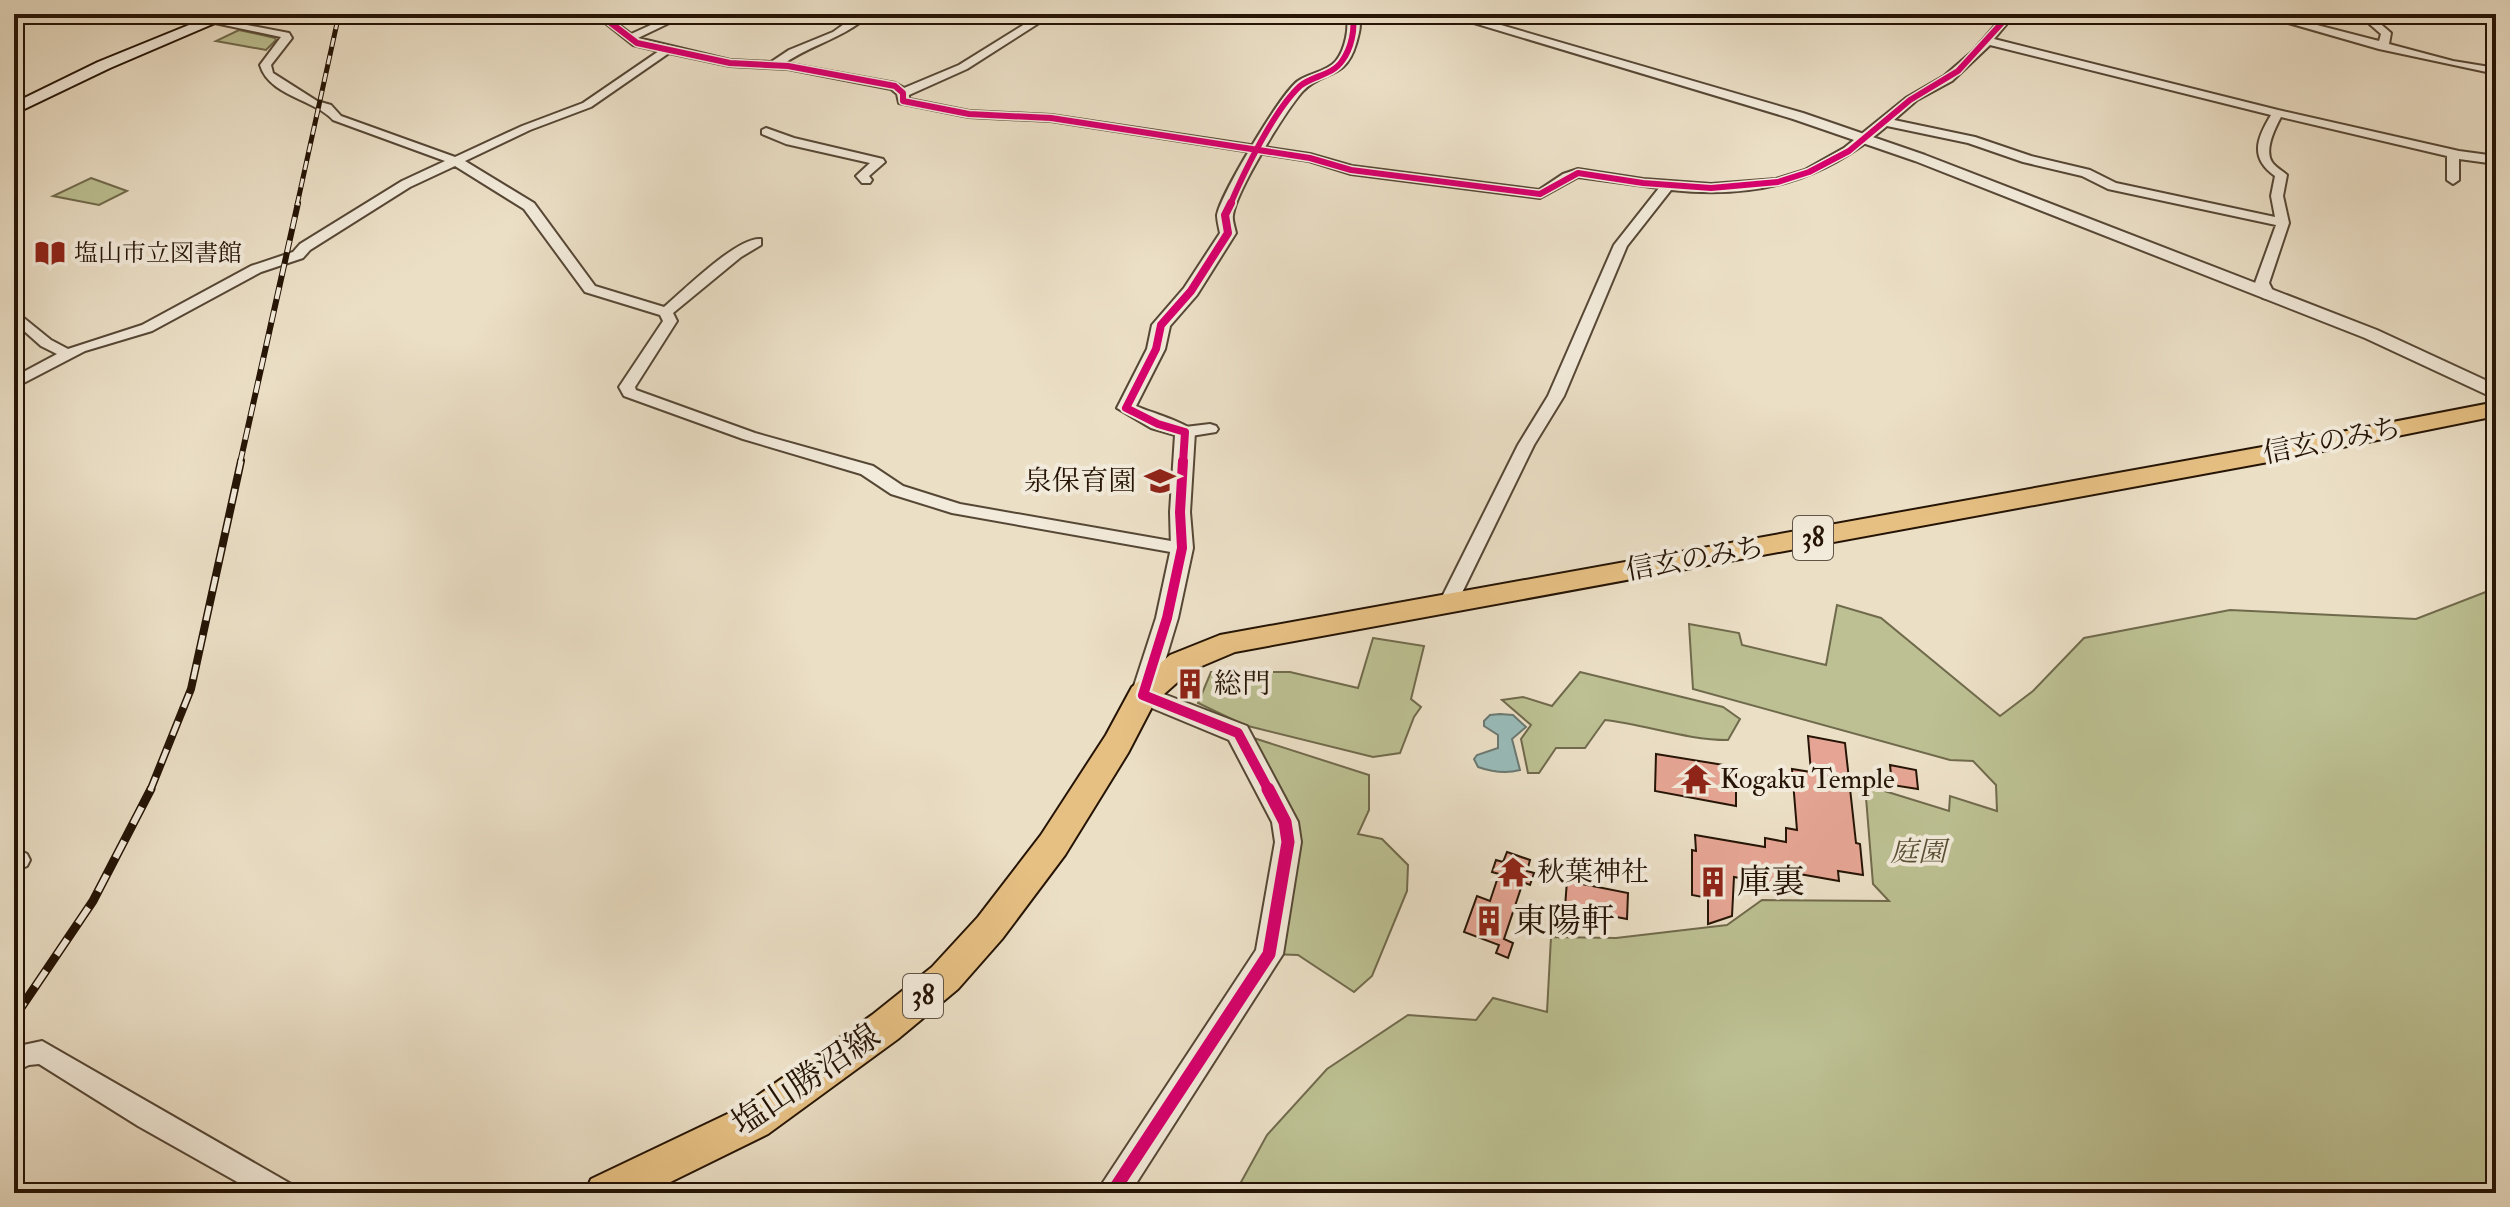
<svg xmlns="http://www.w3.org/2000/svg" width="2510" height="1207" viewBox="0 0 2510 1207" font-family="'IM FELL Double Pica','Noto Serif JP',serif">
<rect width="100%" height="100%" fill="#ebdfc6"/>
<filter id="stains"><feTurbulence type="fractalNoise" baseFrequency=".0025" numOctaves="4"/><feColorMatrix values="0 0 0 0 .2 0 0 0 0 .09 0 0 0 0 .02 0 0 0 .5 -.17"/></filter>
<radialGradient id="worn" r=".72"><stop offset=".6" stop-color="#630" stop-opacity="0"/><stop offset="1" stop-color="#630" stop-opacity=".3"/></radialGradient>
<g fill="#bcc092" stroke="#706a4c" stroke-width="2">
<path d="M 239,30 L 275,38 L 276,40 L 266,50 L 216,41 Z"/>
<path d="M 91,178 L 127,191 L 99,205 L 53,196 Z"/>
<path d="M 2496,588 L 2496,1193 L 1235,1193 L 1267,1135 L 1327,1069 L 1408,1015 L 1476,1020 L 1493,998 L 1547,1012 L 1551,937 L 1616,938 L 1727,925 L 1762,900 L 1889,901 L 1873,884 L 1865,785 L 1949,811 L 1950,796 L 1997,811 L 1996,785 L 1973,761 L 1950,760 L 1693,689 L 1689,624 L 1739,633 L 1742,645 L 1826,665 L 1837,605 L 1881,618 L 2000,716 L 2033,691 L 2084,638 L 2230,610 L 2416,619 Z"/>
<path d="M 1373,638 L 1424,646 L 1411,699 L 1421,707 L 1414,717 L 1400,753 L 1373,757 L 1244,725 L 1198,703 L 1211,672 L 1290,672 L 1358,688 Z"/>
<path d="M 1580,672 L 1723,707 L 1740,719 L 1728,740 C 1686,740 1647,725 1605,720 L 1585,748 L 1556,748 L 1539,773 L 1528,773 L 1521,739 L 1531,725 L 1502,700 L 1523,697 L 1552,706 Z"/>
<path d="M 1238,733 L 1369,775 L 1369,810 L 1358,834 L 1382,839 L 1408,865 L 1407,891 L 1372,976 L 1354,992 L 1298,955 L 1269,954 L 1288,842 Z"/>
</g>
<path fill="#99bcba" stroke="#6b7972" stroke-width="2" d="M 1500,714 L 1513,715 L 1526,727 L 1512,739 L 1520,770 C 1506,774 1492,772 1478,767 L 1474,759 L 1477,755 L 1498,748 L 1498,735 L 1484,726 L 1484,721 L 1490,715 Z"/>
<g fill="#e6a594" stroke="#251405" stroke-width="2">
<path d="M 1808,736 L 1845,743 L 1856,843 L 1860,844 L 1863,875 L 1838,871 L 1839,881 L 1788,872 L 1789,887 L 1734,877 L 1732,916 L 1708,924 L 1708,898 L 1692,895 L 1692,850 L 1696,851 L 1695,835 L 1765,847 L 1765,838 L 1786,842 L 1786,828 L 1797,830 L 1792,769 L 1811,772 Z"/>
<path d="M 1656,754 L 1736,767 L 1736,806 L 1655,791 Z"/>
<path d="M 1890,765 L 1916,770 L 1918,789 L 1892,785 Z"/>
<path d="M 1507,852 L 1530,860 L 1527,871 L 1534,873 L 1530,885 L 1523,882 L 1504,939 L 1513,943 L 1508,958 L 1496,953 L 1499,945 L 1464,932 L 1477,896 L 1490,901 L 1499,874 L 1492,872 L 1496,860 L 1503,862 Z"/>
<path d="M 1567,881 L 1628,893 L 1627,919 L 1565,907 Z"/>
</g>
<g fill="none" stroke-linecap="round" stroke-linejoin="round">
<g stroke="#564735" stroke-width="4">
<g id="minor">
<path d="M 594,14 L 605,14 L 631,34 L 675,14 L 688,14 L 638,38 L 730,60 L 771,62 L 789,50 L 833,32 L 858,14 L 870,14 C 845,38 812,44 785,63 L 895,83 L 904,88 L 959,65 L 1041,14 L 1053,14 L 967,69 L 909,95 L 909,99 L 969,111 L 1051,115 L 1310,154 L 1352,166 L 1539,190 L 1563,174 L 1578,169 L 1643,179 L 1711,184 L 1776,179 L 1805,170 L 1844,148 L 1906,98 L 1944,76 L 1973,51 L 2005,14 L 2015,14 L 1994,39 L 2278,110 L 2459,151 L 2496,156 L 2496,164 L 2459,159 L 2459,180 L 2453,184 L 2447,180 L 2447,156 L 2281,117 C 2275,128 2264,150 2272,162 C 2275,167 2283,171 2287,175 L 2283,196 L 2289,223 L 2269,283 L 2275,295 L 2268,299 L 2263,298 L 2255,283 L 2276,225 L 2108,189 L 2082,176 L 2023,162 L 1968,143 L 1887,126 C 1822,182 1757,199 1671,190 L 1627,246 L 1564,396 L 1534,445 L 1456,605 L 1447,611 L 1438,605 L 1518,445 L 1548,396 L 1614,245 L 1659,188 L 1578,177 L 1540,198 L 1351,174 L 1309,161 L 1051,121 L 969,117 L 899,103 L 897,94 L 891,89 L 788,69 L 730,66 L 669,53 L 591,107 L 530,130 L 465,161 L 534,203 L 595,286 L 664,307 C 683,291 738,236 761,239 L 761,245 L 741,257 L 673,313 L 677,321 L 635,387 L 636,390 L 755,433 L 873,466 L 903,486 L 960,504 L 1188,544 L 1191,548 L 1188,552 L 1182,554 L 952,513 L 891,494 L 861,474 L 743,439 L 624,396 L 619,387 L 663,321 L 660,315 L 585,292 L 524,209 L 455,166 L 410,187 L 310,250 L 303,258 L 261,272 L 152,331 L 85,351 L 14,388 L 14,377 L 57,354 L 41,346 L 14,322 L 14,310 L 51,340 L 68,349 L 142,325 L 251,266 L 293,252 L 300,244 L 402,181 L 445,161 L 333,120 C 314,99 269,96 260,65 L 281,37 L 210,22 L 210,18 L 289,33 L 292,38 L 271,65 L 273,73 L 317,101 L 331,105 L 341,116 L 455,157 L 522,126 L 583,103 L 659,51 L 633,45 ZM 1990,45 L 2271,115 C 2257,138 2249,158 2275,176 L 2271,196 L 2275,217 L 2116,183 L 2090,170 L 2031,156 L 1975,137 L 1894,120 L 1917,100 L 1952,81 Z"/>
<path d="M 2257,14 L 2274,14 L 2379,41 L 2381,34 L 2358,14 L 2369,14 L 2391,33 L 2389,44 L 2453,61 L 2496,68 L 2496,74 L 2379,49 Z"/>
<path d="M 766,128 L 794,138 L 883,159 L 885,162 L 869,176 L 872,180 L 870,183 L 862,183 L 856,176 L 870,163 L 786,144 L 762,134 L 762,130 Z"/>
<path d="M 1210,424 L 1216,426 L 1218,429 L 1216,432 L 1185,437 L 1177,432 L 1185,427 Z"/>
<path d="M 14,847 L 27,854 L 30,860 L 27,866 L 14,872 Z"/>
<path d="M 42,1041 L 291,1184 L 295,1193 L 257,1193 L 138,1126 L 39,1064 L 29,1065 L 14,1072 L 14,1047 Z"/>
</g>
</g>
<g stroke="#564735" stroke-width="4">
<g id="tertiary">
<path d="M 1346,14 L 1358,14 C 1362,25 1359,33 1356,44 C 1345,81 1324,69 1303,91 C 1286,110 1236,191 1233,215 C 1232,220 1235,228 1236,233 L 1197,295 L 1170,326 L 1165,349 L 1136,406 C 1152,413 1185,422 1195,432 L 1190,512 L 1193,548 L 1178,618 L 1156,691 L 1247,726 L 1298,822 L 1301,842 L 1283,954 L 1130,1193 L 1096,1193 L 1256,950 L 1275,842 L 1272,822 L 1229,740 L 1135,701 L 1131,695 L 1156,618 L 1171,548 L 1170,512 L 1175,435 L 1151,428 L 1117,408 L 1147,349 L 1152,325 L 1184,288 L 1220,233 C 1219,228 1217,220 1217,215 C 1221,194 1281,93 1298,81 C 1309,73 1327,72 1336,61 C 1345,50 1350,27 1346,14 Z"/>
<path d="M 1444,14 L 1463,14 L 1803,113 L 1925,155 L 2377,330 L 2496,385 L 2496,399 L 2365,338 L 1915,161 L 1793,119 Z"/>
</g>
</g>
<g stroke="#251405" stroke-width="4">
<path id="secondary" d="M 216,14 L 236,14 L 110,68 L 14,114 L 14,103 L 98,62 Z"/>
</g>
<g stroke="#251405" stroke-width="4">
<path id="primary" d="M 2496,402 L 2496,416 L 2279,460 L 1235,652 L 1190,671 L 1154,703 L 1128,753 L 1065,855 L 1002,939 L 958,989 L 898,1039 L 768,1134 L 648,1193 L 585,1193 L 591,1179 L 740,1108 L 872,1015 L 932,967 L 978,917 L 1041,835 L 1106,735 L 1132,687 L 1170,655 L 1220,635 L 2279,444 Z"/>
</g>
<use href="#minor" fill="#f2eada" fill-rule="evenodd"/>
<use href="#tertiary" fill="#f2eada" fill-rule="evenodd"/>
<use href="#secondary" fill="#f2eada" fill-rule="evenodd"/>
<use href="#primary" fill="#e6c083" fill-rule="evenodd"/>
<g stroke="#251405" stroke-width="5">
<path id="rail-far3" d="M 297,205 L 339,14"/>
</g>
<g stroke="#251405" stroke-width="6">
<path id="rail-far2" d="M 240,463 L 298,203"/>
</g>
<g stroke="#251405" stroke-width="8">
<path id="rail-far1" d="M 150,791 L 191,689 L 241,461"/>
</g>
<g stroke="#251405" stroke-width="9">
<path id="rail" d="M 14,1018 L 93,901 L 151,789"/>
</g>
<use href="#rail-far3" stroke="#f2eada" stroke-width="3" stroke-dasharray="9" stroke-linecap="butt"/>
<use href="#rail-far2" stroke="#f2eada" stroke-width="4" stroke-dasharray="12" stroke-linecap="butt"/>
<use href="#rail-far1" stroke="#f2eada" stroke-width="5" stroke-dasharray="15" stroke-linecap="butt"/>
<use href="#rail" stroke="#f2eada" stroke-width="6" stroke-dasharray="19" stroke-linecap="butt"/>
<g stroke="#f2eada" stroke-width="9">
<g id="cycleway-far3">
<path d="M 599,14 L 637,43 L 730,63 L 788,66 L 895,86 L 903,93 L 903,101 L 969,114 L 1051,118 L 1310,158 L 1351,170 L 1540,194 L 1578,173 L 1643,183 L 1711,188 L 1778,182 L 1809,172 L 1849,151 L 1910,100 L 1958,71 L 2010,14"/>
<path d="M 1230,205 C 1244,172 1274,110 1300,86 C 1312,76 1333,75 1342,61 C 1351,49 1356,28 1352,14"/>
</g>
</g>
<g stroke="#f2eada" stroke-width="12">
<path id="cycleway-far2" d="M 1183,463 L 1185,432 L 1158,424 L 1126,408 L 1156,349 L 1161,325 L 1191,291 L 1228,233 L 1225,215 L 1231,203"/>
</g>
<g stroke="#f2eada" stroke-width="15">
<path id="cycleway-far1" d="M 1183,461 L 1180,512 L 1182,548 L 1167,618 L 1143,695 L 1238,733 L 1269,791"/>
</g>
<g stroke="#f2eada" stroke-width="18">
<path id="cycleway" d="M 1112,1193 L 1269,954 L 1288,842 L 1285,822 L 1268,789"/>
</g>
<use href="#cycleway-far3" stroke="#d6006c" stroke-width="6"/>
<use href="#cycleway-far2" stroke="#d6006c" stroke-width="8"/>
<use href="#cycleway-far1" stroke="#d6006c" stroke-width="10"/>
<use href="#cycleway" stroke="#d6006c" stroke-width="13"/>
</g>
<defs>
<g id="library-bare" transform="scale(2.4)"><path d="M-6-4Q-3-5.5-.7-3.5V5Q-3 3-6 4ZM6-4Q3-5.5 .7-3.5V5Q3 3 6 4Z" fill="#8f2418" stroke="#f2eada" stroke-width="2.5" paint-order="stroke"/></g>
<g id="school-bare" transform="scale(2.4)"><path d="M0-5L7-2L0 1L-7-2ZM-4 1L0 2.5L4 1V4Q0 6-4 4Z" fill="#8f2418" stroke="#f2eada" stroke-width="2.5" paint-order="stroke"/></g>
<g id="building-bare" transform="scale(2.4)"><path d="M-4-6H4V6H1V3H-1V6H-4ZM-2.5-4.3h1.7v1.8h-1.7ZM.8-4.3h1.7v1.8H.8ZM-2.5-1h1.7V.8h-1.7ZM.8-1h1.7V.8H.8Z" fill="#8f2418" stroke="#f2eada" stroke-width="2.5" paint-order="stroke"/></g>
<g id="temple-bare" transform="scale(2.4)"><path d="M0-6L5-2H3V0L6.5 2.5H4V6H1.5V3h-3V6H-4V2.5H-6.5L-3 0V-2H-5Z" fill="#8f2418" stroke="#f2eada" stroke-width="2.5" paint-order="stroke"/></g>
</defs>
<g fill-rule="evenodd">
<use href="#library-bare" x="50" y="253"/>
<use href="#school-bare" x="1160" y="481"/>
<use href="#building-bare" x="1190" y="684"/>
<use href="#temple-bare" x="1696" y="779"/>
<use href="#temple-bare" x="1513" y="872"/>
<use href="#building-bare" x="1713" y="882"/>
<use href="#building-bare" x="1489" y="921"/>
</g>
<g text-anchor="middle" dominant-baseline="central" stroke-width="8" stroke-linejoin="round" paint-order="stroke">
<g font-size="24" fill="#251405" stroke="#f2eada" text-anchor="start">
<text x="74" y="253">塩山市立図書館</text>
</g>
<g fill="#f2eada" stroke="#625445" stroke-width="2">
<rect x="1793" y="516" width="40" height="44" rx="6"/>
<rect x="903" y="974" width="40" height="44" rx="6"/>
</g>
<g font-size="26" font-weight="bold" fill="#251405">
<text x="1813" y="538">38</text>
<text x="923" y="996">38</text>
</g>
<g font-size="28" fill="#251405" stroke="#f2eada">
<text transform="translate(2332 441) rotate(-11)">信玄のみち</text>
<text transform="translate(1695 559) rotate(-10)">信玄のみち</text>
</g>
<g font-size="28" fill="#251405" stroke="#f2eada" text-anchor="start">
<text x="1136" y="481" text-anchor="end">泉保育園</text>
<text x="1214" y="684">総門</text>
<text x="1720" y="779">Kogaku Temple</text>
<text x="1537" y="872">秋葉神社</text>
</g>
<g font-size="28" font-style="italic" fill="#5a5036" stroke="#f2eada">
<text x="1918" y="852">庭園</text>
</g>
<g font-size="34" fill="#251405" stroke="#f2eada" text-anchor="start">
<text x="1737" y="882">庫裏</text>
<text x="1513" y="921">東陽軒</text>
</g>
<g font-size="34" fill="#251405" stroke="#f2eada">
<text transform="translate(806 1080) rotate(-34)">塩山勝沼線</text>
</g>
</g>
<rect width="2510" height="1207" fill="none" stroke="#ebdfc6" stroke-width="48"/>
<rect x="16" y="16" width="2478" height="1175" fill="none" stroke="#251405" stroke-width="4"/>
<rect x="24" y="24" width="2462" height="1159" fill="none" stroke="#251405" stroke-width="2"/>
<rect width="100%" height="100%" filter="url(#stains)"/>
<rect width="100%" height="100%" fill="url(#worn)"/>
</svg>
